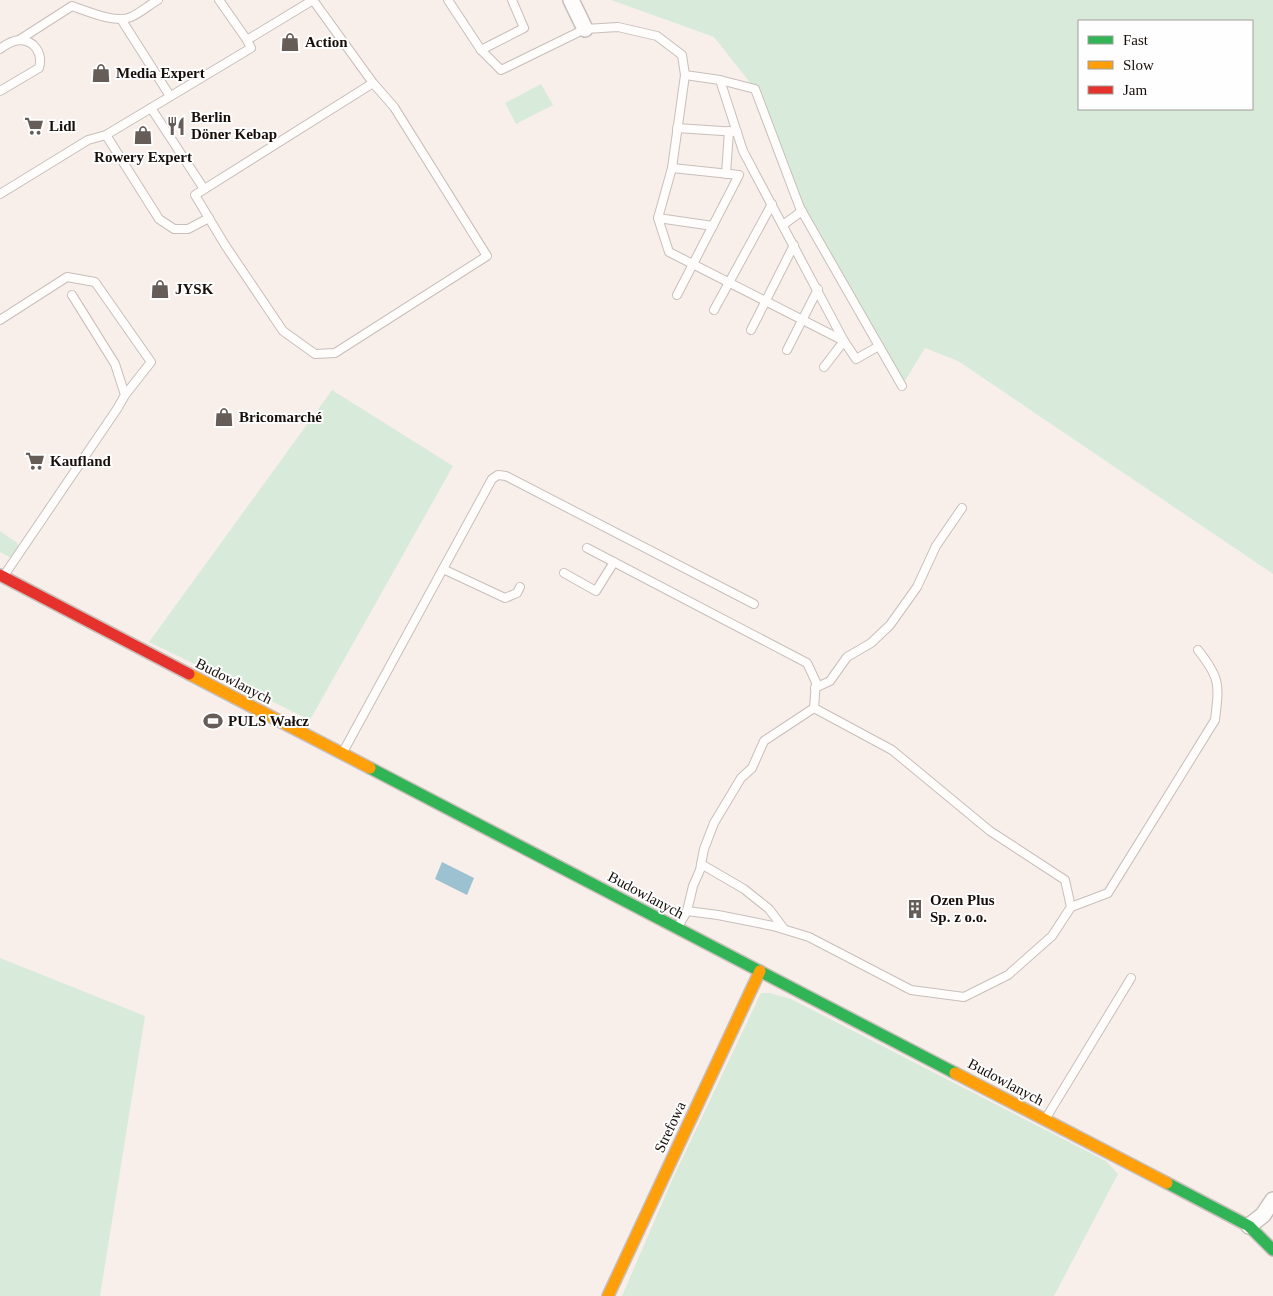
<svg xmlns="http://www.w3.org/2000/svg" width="1273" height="1296" viewBox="0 0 1273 1296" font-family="Georgia,serif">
<rect width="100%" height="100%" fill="#f8efeb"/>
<g fill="#d8ebda" fill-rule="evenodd">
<path d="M 611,0 L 1273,0 L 1273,574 L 958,361 L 925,348 L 902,386 L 802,211 L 755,89 L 714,37 ZM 1079,21 L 1252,21 L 1252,109 L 1079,109 Z"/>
<path d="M 541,84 L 553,105 L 516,124 L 505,103 Z"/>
<path d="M 332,390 L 453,466 L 310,720 L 149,642 Z"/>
<path d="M 0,531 L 16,542 L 20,547 L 17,553 L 11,558 L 0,552 Z"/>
<path d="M 0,958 L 145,1016 L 100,1296 L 0,1296 Z"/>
<path d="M 761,993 L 770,993 L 791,999 L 1106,1161 L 1118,1174 L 1054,1296 L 622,1296 L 672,1180 Z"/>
</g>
<path fill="#9cc1d0" d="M 442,862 L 474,878 L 467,895 L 435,879 Z"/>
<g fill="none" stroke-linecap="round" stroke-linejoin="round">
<g stroke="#c8beba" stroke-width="10">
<g id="lane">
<path d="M 219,0 L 247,40"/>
<path d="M 313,0 L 373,83 L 195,195 L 225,245 L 283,331 L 315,354 L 335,353 L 487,256 L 394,107 L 373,83"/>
<path d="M 448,0 L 481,50 L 524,28 L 512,0"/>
<path d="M 121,19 L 170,96"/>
<path d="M 19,40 L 72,6 C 87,11 116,24 131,17 C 140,13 149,5 158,0"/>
<path d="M 0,49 C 5,45 12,41 19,40 C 35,40 43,54 39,68 L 0,91"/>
<path d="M 481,50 L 501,70 L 585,29 L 618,27 L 657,36 L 682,55 L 685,75 L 672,168 L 658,218 L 669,252 L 844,341 L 856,359 L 879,346 L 902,386"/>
<path d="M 685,75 L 720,80 L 743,151 L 844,341 L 824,367"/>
<path d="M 720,80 L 755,89 L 800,208 L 879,346"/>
<path d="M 151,108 L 204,189"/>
<path d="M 677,128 L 737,132"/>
<path d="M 672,168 L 739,175 L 677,295"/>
<path d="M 726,174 L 729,131"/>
<path d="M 0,194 L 88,140 L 106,135"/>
<path d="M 209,218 L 188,229 L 174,229 L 159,219 L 106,135 L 251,48 L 247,40 L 313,0"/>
<path d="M 658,218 L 713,226"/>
<path d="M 783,225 L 802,211"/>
<path d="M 714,310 L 772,204"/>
<path d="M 0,320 L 67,277 L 95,282 L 151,362 L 125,395"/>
<path d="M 751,330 L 794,245"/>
<path d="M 787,350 L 818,289"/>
<path d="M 587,548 L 807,663 L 816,682 L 814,708"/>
<path d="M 443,569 L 505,598 L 517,593 L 520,587"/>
<path d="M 564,573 L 596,591 L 614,562"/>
<path d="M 3,577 L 117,409 L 125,395 L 115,364 L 72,295"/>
<path d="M 815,688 L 830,681 L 847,657 L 871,643 L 890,625 L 917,587 L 936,546 L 962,508"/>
<path d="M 343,752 L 492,479 L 498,475 L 506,476 L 754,604"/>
<path d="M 701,864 L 744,889 L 769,909 L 784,929"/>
<path d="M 1071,907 L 1108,893 L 1215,720 C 1219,685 1221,679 1198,650"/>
<path d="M 687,911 L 718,915 L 773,926 L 809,937 L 911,990 L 964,997 L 1008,975 L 1052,936 L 1071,907 L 1065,880 L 990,831 L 892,750 L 814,708"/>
<path d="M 678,927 L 687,911 L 693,886 L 700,870 L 704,849 L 714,823 L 741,778 L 752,768 L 764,741 L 814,708"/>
<path d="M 1046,1118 L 1131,978"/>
</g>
</g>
<g stroke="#c8beba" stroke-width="18">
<g id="street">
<path d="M 571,0 L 585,29"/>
<path d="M 1249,1226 L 1263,1215 L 1273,1200"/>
</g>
</g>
<g stroke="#c8beba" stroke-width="14">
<g id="fast">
<path d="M 370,768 L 955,1073"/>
<path d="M 1167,1183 L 1249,1226 L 1273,1250"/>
</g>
</g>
<g stroke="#c8beba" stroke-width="14">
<g id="slow">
<path d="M 189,674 L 370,768"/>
<path d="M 955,1073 L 1167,1183"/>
<path d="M 608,1296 L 760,971"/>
</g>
</g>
<g stroke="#c8beba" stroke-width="14">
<path id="jam" d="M 0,575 L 189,674"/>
</g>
<use href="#lane" stroke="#fefdfc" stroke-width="8"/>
<use href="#street" stroke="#fefdfc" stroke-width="15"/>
<use href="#fast" stroke="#30b455" stroke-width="11"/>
<use href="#slow" stroke="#ff9f0a" stroke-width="11"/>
<use href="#jam" stroke="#e5322d" stroke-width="11"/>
</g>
<defs>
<g id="shop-bare" transform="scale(1.5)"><path d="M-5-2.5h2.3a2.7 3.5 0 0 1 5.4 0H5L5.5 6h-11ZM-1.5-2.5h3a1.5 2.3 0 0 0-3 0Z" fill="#665d59" stroke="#fefefe" stroke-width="2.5" paint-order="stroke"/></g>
<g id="supermarket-bare" transform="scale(1.5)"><path d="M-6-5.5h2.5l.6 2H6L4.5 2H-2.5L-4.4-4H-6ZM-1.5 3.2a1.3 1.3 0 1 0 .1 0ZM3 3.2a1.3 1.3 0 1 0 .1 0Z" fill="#665d59" stroke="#fefefe" stroke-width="2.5" paint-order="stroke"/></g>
<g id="restaurant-bare" transform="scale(1.5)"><path d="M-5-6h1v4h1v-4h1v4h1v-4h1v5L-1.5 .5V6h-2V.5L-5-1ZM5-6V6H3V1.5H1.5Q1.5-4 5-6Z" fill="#665d59" stroke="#fefefe" stroke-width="2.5" paint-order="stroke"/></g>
<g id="stadium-bare" transform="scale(1.5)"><path d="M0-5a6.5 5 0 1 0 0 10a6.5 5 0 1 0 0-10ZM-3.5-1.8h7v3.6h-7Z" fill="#665d59" stroke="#fefefe" stroke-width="2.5" paint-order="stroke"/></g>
<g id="building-bare" transform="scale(1.5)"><path d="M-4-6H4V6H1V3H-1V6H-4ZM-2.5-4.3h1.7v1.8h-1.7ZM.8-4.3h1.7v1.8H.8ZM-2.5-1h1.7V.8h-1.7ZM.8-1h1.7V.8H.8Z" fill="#665d59" stroke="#fefefe" stroke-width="2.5" paint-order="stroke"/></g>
</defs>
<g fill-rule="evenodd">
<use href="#shop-bare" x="290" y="42"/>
<use href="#shop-bare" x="101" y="73"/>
<use href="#supermarket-bare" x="34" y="126"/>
<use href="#restaurant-bare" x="176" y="126"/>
<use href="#shop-bare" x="143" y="135"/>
<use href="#shop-bare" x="160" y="289"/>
<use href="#shop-bare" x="224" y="417"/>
<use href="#supermarket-bare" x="35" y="461"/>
<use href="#stadium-bare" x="213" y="721"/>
<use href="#building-bare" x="915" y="909"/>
</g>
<g text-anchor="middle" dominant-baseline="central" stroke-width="4" stroke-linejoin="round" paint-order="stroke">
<g font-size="15" font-weight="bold" fill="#180f0a" stroke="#fefefe" text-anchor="start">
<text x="305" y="42">Action</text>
<text x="116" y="73">Media Expert</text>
<text x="191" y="117">Berlin<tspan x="191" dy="17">Döner Kebap</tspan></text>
<text x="49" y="126">Lidl</text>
<text x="143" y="157" text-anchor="middle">Rowery Expert</text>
<text x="175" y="289">JYSK</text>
<text x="239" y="417">Bricomarché</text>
<text x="50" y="461">Kaufland</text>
<text x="228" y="721">PULS Wałcz</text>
<text x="930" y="900">Ozen Plus<tspan x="930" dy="17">Sp. z o.o.</tspan></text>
</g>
<g font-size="15" fill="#180f0a" stroke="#fefefe">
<text transform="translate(234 681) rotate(27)">Budowlanych</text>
<text transform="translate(646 895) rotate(28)">Budowlanych</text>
<text transform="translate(1006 1082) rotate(28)">Budowlanych</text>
<text transform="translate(670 1127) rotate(-65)">Strefowa</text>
</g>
</g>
<rect x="1078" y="20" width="175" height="90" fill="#fefefe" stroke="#a29e9c"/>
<rect x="1088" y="36" width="25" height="8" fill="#30b455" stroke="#a29e9c"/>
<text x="1123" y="45" font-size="15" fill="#180f0a">Fast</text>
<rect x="1088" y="61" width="25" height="8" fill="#ff9f0a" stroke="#a29e9c"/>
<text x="1123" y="70" font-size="15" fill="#180f0a">Slow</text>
<rect x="1088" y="86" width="25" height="8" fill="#e5322d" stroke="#a29e9c"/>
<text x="1123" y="95" font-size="15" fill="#180f0a">Jam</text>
</svg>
